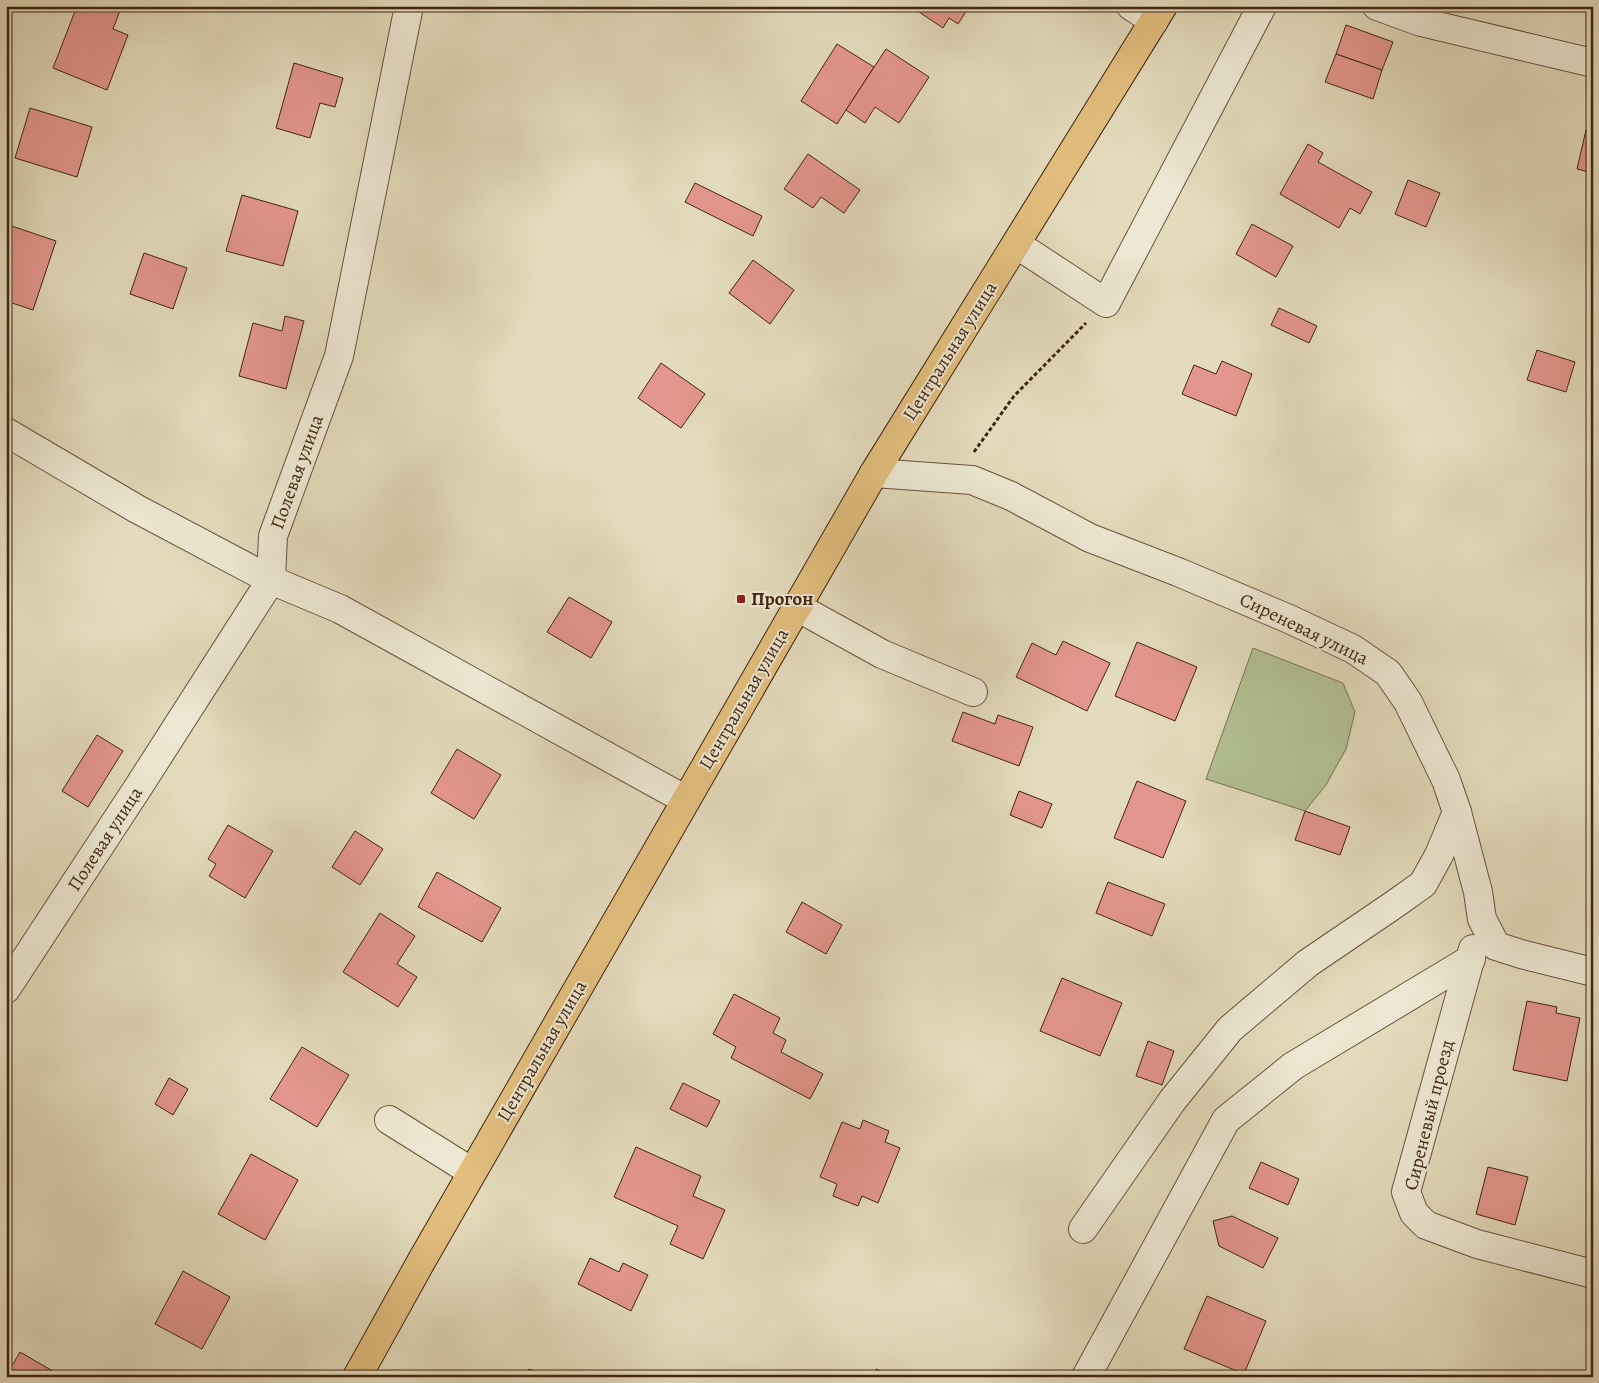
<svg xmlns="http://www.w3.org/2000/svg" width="1599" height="1383" viewBox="0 0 1599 1383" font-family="Alegreya,serif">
<rect width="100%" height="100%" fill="#e3dbbc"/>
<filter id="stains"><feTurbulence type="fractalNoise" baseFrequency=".004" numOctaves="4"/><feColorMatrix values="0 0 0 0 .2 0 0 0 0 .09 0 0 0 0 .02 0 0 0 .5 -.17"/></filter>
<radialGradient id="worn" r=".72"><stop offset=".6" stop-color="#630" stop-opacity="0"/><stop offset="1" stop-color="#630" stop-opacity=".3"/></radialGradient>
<path fill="#b2c092" stroke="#7a7252" d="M 1253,648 L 1343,683 L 1355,712 L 1346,749 L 1326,785 L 1305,811 L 1206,779 Z"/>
<g fill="#e3968d" stroke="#422512">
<path d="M 77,6 L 116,6 L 121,8 L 113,29 L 128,35 L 107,90 L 53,68 Z"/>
<path d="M 910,6 L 968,6 L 969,7 L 958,24 L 949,18 L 943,28 Z"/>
<path d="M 1346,25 L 1393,42 L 1382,70 L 1336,54 Z"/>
<path d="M 837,44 L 874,67 L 837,124 L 801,101 Z"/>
<path d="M 886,49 L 929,77 L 899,123 L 875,107 L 865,123 L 846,110 Z"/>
<path d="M 1336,54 L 1382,70 L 1373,99 L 1325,82 Z"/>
<path d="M 294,63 L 343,78 L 335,107 L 320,103 L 310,138 L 276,128 Z"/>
<path d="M 30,108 L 92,127 L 77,177 L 15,158 Z"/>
<path d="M 1586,130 L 1593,132 L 1593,173 L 1577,169 Z"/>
<path d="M 1308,144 L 1323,153 L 1318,162 L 1372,192 L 1360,214 L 1350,208 L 1339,228 L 1280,194 Z"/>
<path d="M 808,154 L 860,190 L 844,213 L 821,197 L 813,208 L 784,189 Z"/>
<path d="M 1408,180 L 1440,193 L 1426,227 L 1395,214 Z"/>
<path d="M 695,183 L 762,216 L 753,236 L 685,202 Z"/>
<path d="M 242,195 L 298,211 L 283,266 L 226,251 Z"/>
<path d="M 6,224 L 56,241 L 33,310 L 6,301 Z"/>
<path d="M 1252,224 L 1293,246 L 1276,277 L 1236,254 Z"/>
<path d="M 144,253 L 187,268 L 173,309 L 130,294 Z"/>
<path d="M 753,260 L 794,290 L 770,324 L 729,293 Z"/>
<path d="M 1279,308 L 1317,326 L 1309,343 L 1271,325 Z"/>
<path d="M 285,316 L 304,321 L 286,389 L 239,376 L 253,323 L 282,331 Z"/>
<path d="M 1537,350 L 1575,362 L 1566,392 L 1527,380 Z"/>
<path d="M 1222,361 L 1252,374 L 1236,416 L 1182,394 L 1194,365 L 1216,374 Z"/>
<path d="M 661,363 L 705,394 L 681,428 L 638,398 Z"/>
<path d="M 569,597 L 612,622 L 591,658 L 547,632 Z"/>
<path d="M 1063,641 L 1110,663 L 1087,711 L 1016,677 L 1032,643 L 1056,655 Z"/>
<path d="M 1137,642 L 1197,667 L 1175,721 L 1115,696 Z"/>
<path d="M 963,712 L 995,724 L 998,715 L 1033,727 L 1019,766 L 952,741 Z"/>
<path d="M 97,735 L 123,751 L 88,807 L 62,791 Z"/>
<path d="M 457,749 L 501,775 L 474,819 L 431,793 Z"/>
<path d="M 1137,781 L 1186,801 L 1163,858 L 1114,838 Z"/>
<path d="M 1019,791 L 1052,804 L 1042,828 L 1010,815 Z"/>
<path d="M 1305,811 L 1350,827 L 1340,855 L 1295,840 Z"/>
<path d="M 228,825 L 273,851 L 245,898 L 209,876 L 216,864 L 208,859 Z"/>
<path d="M 355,831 L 383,849 L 360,885 L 332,867 Z"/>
<path d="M 437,872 L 501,908 L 482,942 L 418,907 Z"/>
<path d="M 1108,882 L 1165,904 L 1152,936 L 1096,913 Z"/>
<path d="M 802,902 L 842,925 L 826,954 L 786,932 Z"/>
<path d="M 380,913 L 415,936 L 397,964 L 417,977 L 398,1007 L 343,972 Z"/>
<path d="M 1062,978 L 1122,1003 L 1100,1056 L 1040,1031 Z"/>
<path d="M 734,994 L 780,1018 L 773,1033 L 786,1040 L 781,1052 L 823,1074 L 810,1099 L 731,1058 L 736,1047 L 713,1034 Z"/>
<path d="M 1527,1001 L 1557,1007 L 1556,1013 L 1580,1018 L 1567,1081 L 1513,1070 Z"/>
<path d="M 1148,1041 L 1174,1051 L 1162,1085 L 1136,1076 Z"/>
<path d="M 302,1047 L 349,1075 L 317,1127 L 270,1099 Z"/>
<path d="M 169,1078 L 188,1089 L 173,1115 L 155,1104 Z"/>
<path d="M 683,1083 L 720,1101 L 707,1127 L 670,1109 Z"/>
<path d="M 863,1120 L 889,1131 L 885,1142 L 900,1148 L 878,1203 L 862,1196 L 858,1206 L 833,1196 L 837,1184 L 820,1177 L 842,1122 L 860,1129 Z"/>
<path d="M 636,1147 L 701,1176 L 693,1196 L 725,1210 L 703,1259 L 670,1244 L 678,1226 L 614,1197 Z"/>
<path d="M 251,1154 L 298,1180 L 265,1240 L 218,1214 Z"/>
<path d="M 1261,1162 L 1299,1179 L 1288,1205 L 1249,1188 Z"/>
<path d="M 1488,1167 L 1528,1177 L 1515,1225 L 1476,1214 Z"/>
<path d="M 1232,1216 L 1278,1238 L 1263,1268 L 1219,1246 L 1213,1221 Z"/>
<path d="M 590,1258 L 619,1272 L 623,1263 L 648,1275 L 631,1311 L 578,1284 Z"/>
<path d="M 183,1271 L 230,1297 L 202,1349 L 155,1324 Z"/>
<path d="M 1207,1296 L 1266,1321 L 1244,1374 L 1184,1349 Z"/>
<path d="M 20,1352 L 63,1377 L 19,1377 L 9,1371 Z"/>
<path d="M 529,1369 L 545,1377 L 526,1377 Z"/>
<path d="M 876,1369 L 895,1377 L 873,1377 Z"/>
</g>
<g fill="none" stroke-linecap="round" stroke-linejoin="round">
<g stroke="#6a523c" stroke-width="30">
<g id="minor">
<path d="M 1131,6 L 1154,21"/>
<path d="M 1377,6 L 1421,22 L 1593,63"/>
<path d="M 1016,244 L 1106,303 L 1262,6"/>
<path d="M 6,432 L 137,509 L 271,580 L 340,609 L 686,800"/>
<path d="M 874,473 L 972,480 L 1011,496 L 1090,538 L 1178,572 L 1289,619 L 1353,649 L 1388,673 L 1408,702 L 1446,780 L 1457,812 L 1478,892 L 1482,919 L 1496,946 L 1521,954 L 1593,972"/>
<path d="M 797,607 L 882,654 L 973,692"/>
<path d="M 1473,949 L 1406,1192 L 1414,1213 L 1426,1225 L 1477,1244 L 1593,1274"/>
<path d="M 6,989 L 139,786 L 271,580 L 273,536 L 339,356 L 409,6"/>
<path d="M 389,1120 L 472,1172"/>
<path d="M 1083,1229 L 1172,1101 L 1230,1029 L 1308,963 L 1392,906 L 1423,884 L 1439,855 L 1457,812"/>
<path d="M 1086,1377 L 1226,1120 L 1293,1066 L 1471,959"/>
</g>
</g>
<g stroke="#422512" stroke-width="30">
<path id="major" d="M 357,1377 L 422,1260 L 874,473 L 1163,6"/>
</g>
<path stroke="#422512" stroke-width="3" stroke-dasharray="4 2.5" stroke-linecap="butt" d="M 974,452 L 1014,396 L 1086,323"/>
<use href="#minor" stroke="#ede8d3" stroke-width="28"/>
<use href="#major" stroke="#e2be7e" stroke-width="28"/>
</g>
<rect fill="#8f2418" stroke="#ede8d3" stroke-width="2" x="736" y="594" width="10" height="10" rx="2.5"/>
<g text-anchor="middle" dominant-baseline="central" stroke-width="4" stroke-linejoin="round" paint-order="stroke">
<g font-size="19" fill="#422512" stroke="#ede8d3">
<text transform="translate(950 351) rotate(-58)">Центральная улица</text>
<text transform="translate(297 472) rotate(-70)">Полевая улица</text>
<text transform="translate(1304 629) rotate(26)">Сиреневая улица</text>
<text transform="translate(744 699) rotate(-60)">Центральная улица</text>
<text transform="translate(105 839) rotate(-57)">Полевая улица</text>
<text transform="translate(542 1051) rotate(-60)">Центральная улица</text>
<text transform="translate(1429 1115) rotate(-76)">Сиреневый проезд</text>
</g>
<g font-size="19" font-weight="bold" fill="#422512" stroke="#ede8d3" text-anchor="start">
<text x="751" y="599">Прогон</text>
</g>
</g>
<rect width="1599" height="1383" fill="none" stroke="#e3dbbc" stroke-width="25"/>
<rect x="8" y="8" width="1584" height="1368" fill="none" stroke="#422512" stroke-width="2.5"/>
<rect x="12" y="12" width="1574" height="1358" fill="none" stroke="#422512"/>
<rect width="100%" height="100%" filter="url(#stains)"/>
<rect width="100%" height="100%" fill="url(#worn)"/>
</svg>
